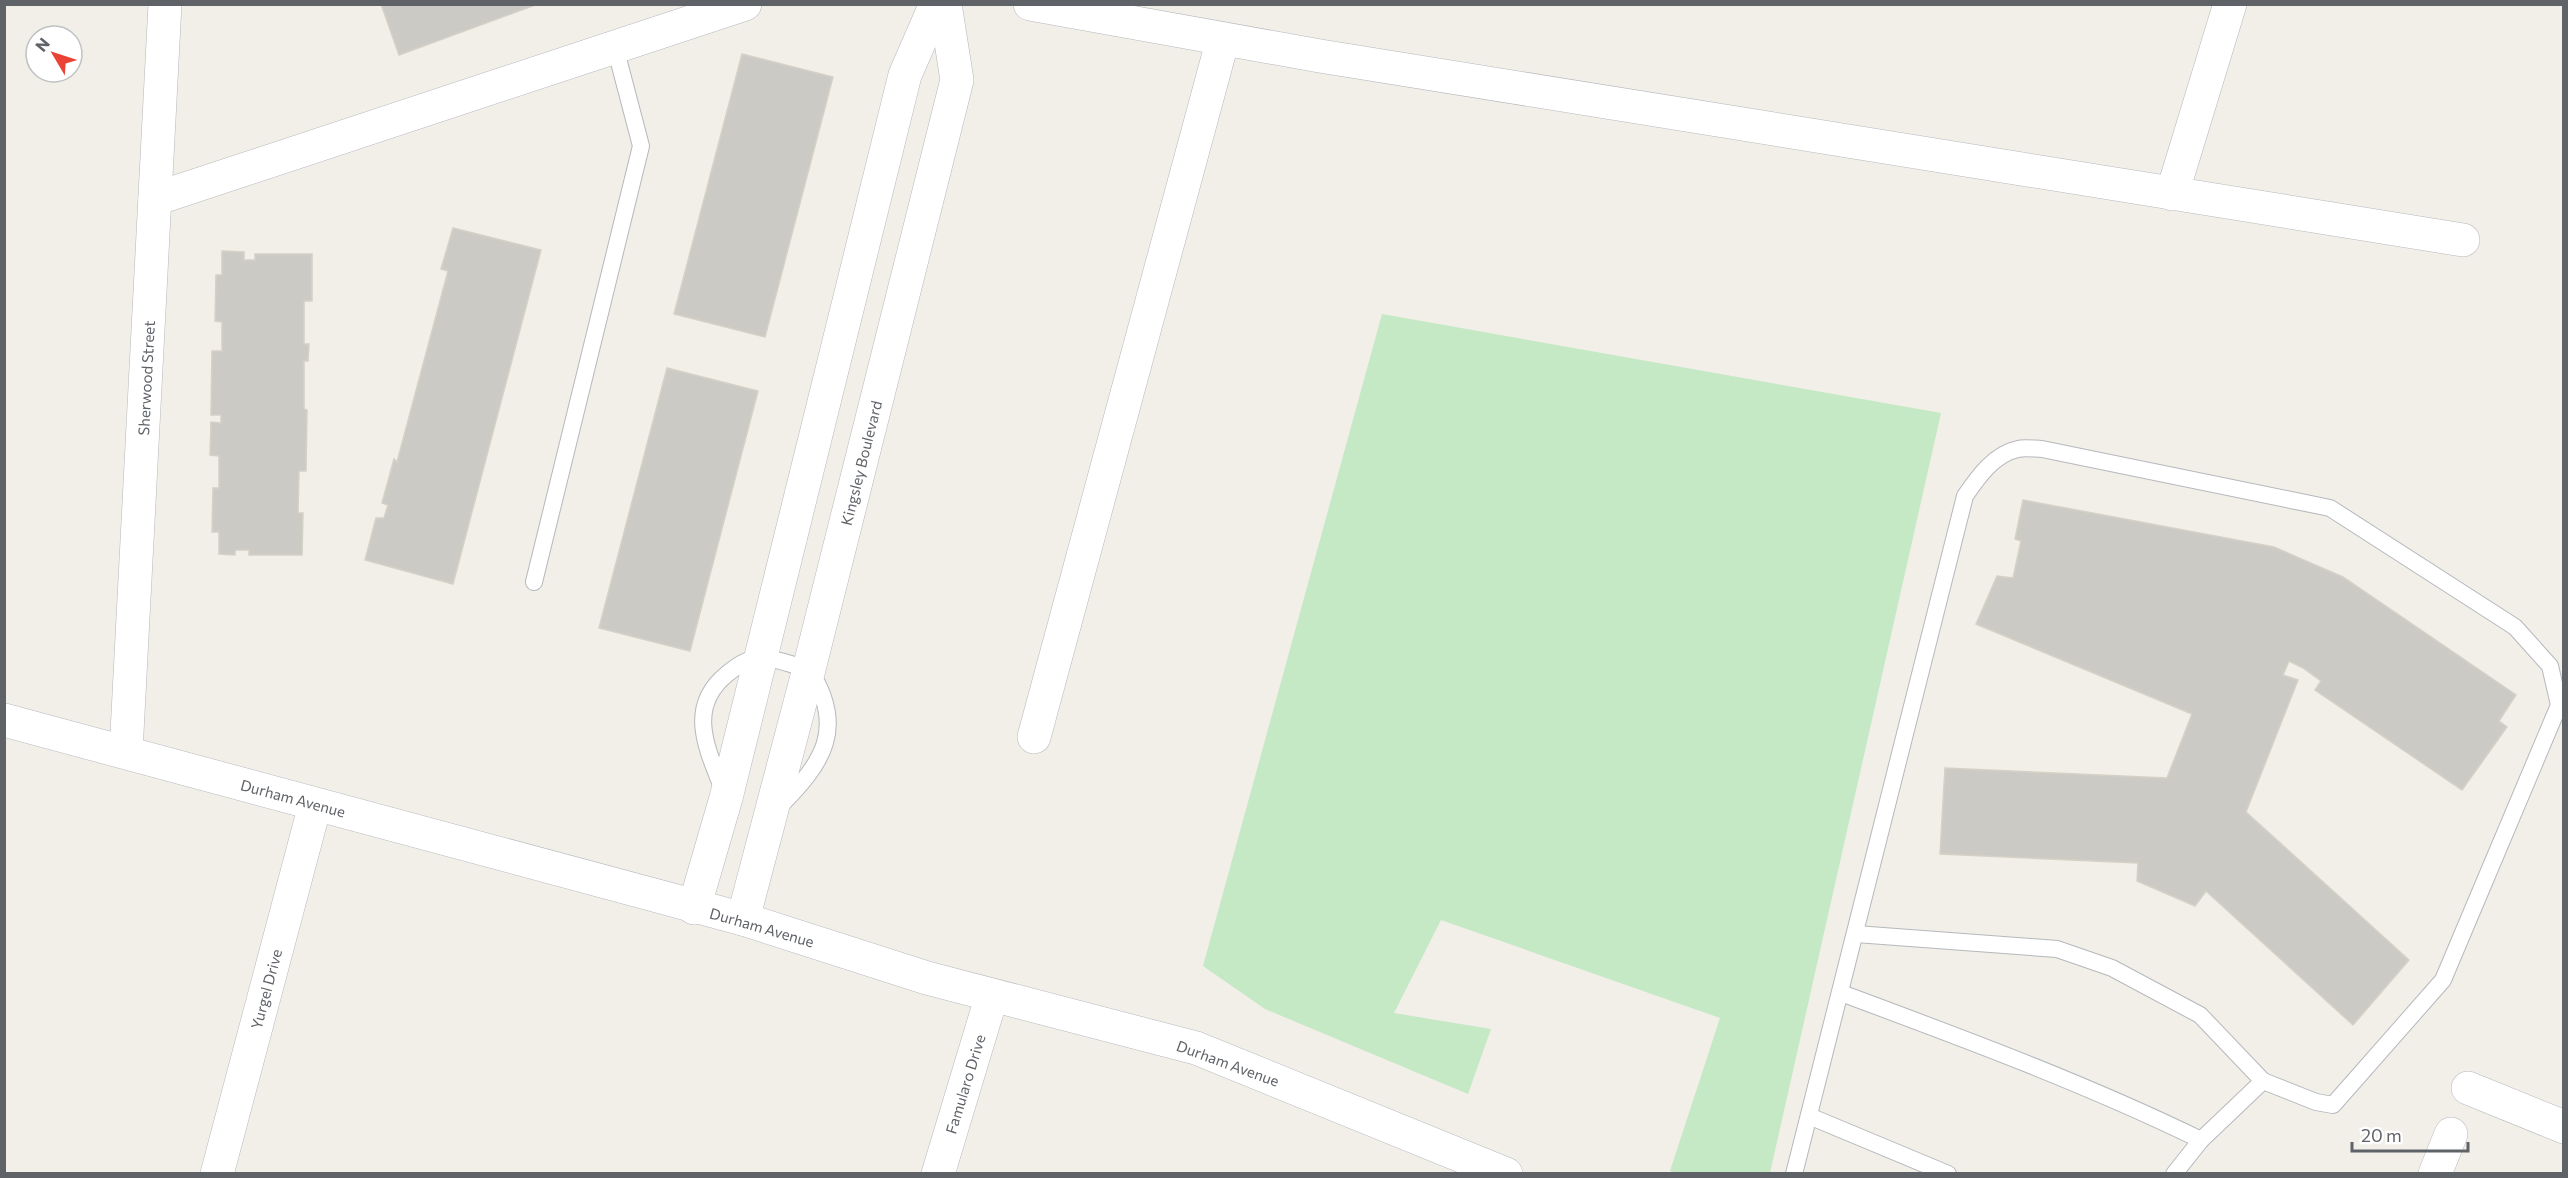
<svg xmlns="http://www.w3.org/2000/svg" width="2568" height="1178" viewBox="0 0 2568 1178" font-family="Commissioner,sans-serif">
<rect width="100%" height="100%" fill="#f1efe8"/>
<path fill="#c5e8c5" d="M 1382,314 L 1941,413 L 1770,1173 L 1682,1174 L 1670,1171 L 1720,1018 L 1441,920 L 1394,1013 L 1491,1029 L 1468,1094 L 1265,1009 L 1203,966 Z"/>
<g fill="#cccac5" stroke="#d6d1c6" stroke-width="1.5">
<path d="M 381,4 L 538,4 L 399,55 Z"/>
<path d="M 742,54 L 833,77 L 765,337 L 674,314 Z"/>
<path d="M 453,228 L 541,250 L 453,584 L 365,560 L 376,518 L 384,518 L 388,505 L 382,503 L 394,459 L 397,462 L 448,271 L 441,269 Z"/>
<path d="M 222,251 L 244,252 L 244,260 L 255,260 L 255,254 L 312,254 L 312,301 L 304,301 L 304,344 L 309,344 L 308,361 L 304,361 L 304,409 L 307,410 L 306,471 L 299,471 L 298,513 L 303,513 L 302,555 L 249,555 L 249,550 L 235,550 L 235,555 L 219,554 L 219,532 L 212,532 L 213,488 L 219,488 L 219,456 L 210,455 L 211,422 L 221,423 L 221,415 L 211,415 L 212,351 L 222,351 L 222,322 L 215,321 L 216,275 L 222,275 Z"/>
<path d="M 667,368 L 758,391 L 690,651 L 599,628 Z"/>
<path d="M 2023,500 L 2274,547 L 2343,577 L 2516,695 L 2499,721 L 2507,727 L 2462,790 L 2315,690 L 2321,681 L 2303,668 L 2289,661 L 2283,675 L 2298,680 L 2246,812 L 2409,960 L 2353,1025 L 2206,891 L 2195,906 L 2137,881 L 2138,863 L 1940,854 L 1945,768 L 2167,778 L 2192,714 L 1976,624 L 1997,576 L 2013,578 L 2021,541 L 2015,539 Z"/>
</g>
<g fill="none" stroke-linecap="round" stroke-linejoin="round">
<g stroke="#b5b8bc" stroke-width="18">
<g id="lane">
<path d="M 534,582 L 641,146 L 615,47"/>
<path d="M 724,792 C 708,751 685,708 727,674 C 737,666 746,659 760,658 C 775,657 794,666 809,669 C 847,728 823,763 779,807"/>
<path d="M 1856,934 L 2057,949 L 2112,968 L 2200,1015 L 2263,1081"/>
<path d="M 1841,993 C 1962,1038 2084,1083 2201,1140"/>
<path d="M 1809,1116 L 1948,1174"/>
<path d="M 1794,1174 L 1965,496 C 1978,477 1994,454 2018,449 C 2025,447 2035,449 2042,449 L 2330,508 L 2515,627 L 2550,666 L 2559,705 L 2443,980 L 2333,1105 L 2316,1102 L 2263,1081 L 2201,1140 L 2174,1174"/>
</g>
</g>
<g stroke="#b5b8bc" stroke-width="34">
<g id="street">
<path d="M 1030,4 L 1320,56 L 2463,240"/>
<path d="M 2172,194 L 2230,4"/>
<path d="M 155,199 L 745,4"/>
<path d="M 1034,737 L 1223,39"/>
<path d="M 126,752 L 165,4"/>
<path d="M 694,908 L 726,798 L 905,75 L 936,4"/>
<path d="M 743,919 L 809,669 L 957,80 L 945,4"/>
<path d="M 2468,1088 L 2564,1127"/>
<path d="M 217,1174 L 315,805"/>
<path d="M 938,1174 L 992,995"/>
<path d="M 2435,1174 L 2451,1134"/>
</g>
</g>
<g stroke="#b6babf" stroke-width="34">
<path id="secondary" d="M 4,720 L 743,919 L 927,978 L 1196,1048 L 1506,1174"/>
</g>
<use href="#lane" stroke="#fff" stroke-width="16"/>
<use href="#street" stroke="#fff" stroke-width="33"/>
<use href="#secondary" stroke="#fff" stroke-width="33"/>
</g>
<g text-anchor="middle" dominant-baseline="central" stroke-width="4.5" stroke-linejoin="round" paint-order="stroke">
<g font-size="15" fill="#5f6368" stroke="#fff">
<text transform="translate(146 378) rotate(-87)">Sherwood Street</text>
<text transform="translate(861 463) rotate(-76)">Kingsley Boulevard</text>
<text transform="translate(293 798) rotate(15)">Durham Avenue</text>
<text transform="translate(762 927) rotate(16)">Durham Avenue</text>
<text transform="translate(266 989) rotate(-75)">Yurgel Drive</text>
<text transform="translate(1228 1063) rotate(20)">Durham Avenue</text>
<text transform="translate(965 1084) rotate(-73)">Famularo Drive</text>
</g>
</g>
<rect width="2568" height="1178" fill="none" stroke="#5f6368" stroke-width="12"/>
<g transform="translate(54 54) rotate(309)"><circle r="28" fill="#ffffff" stroke="#bfc1c3" stroke-width="1.5"/>
<path d="M0-4.5L10 22L0 15L-10 22Z" fill="#ea4335"/>
<text y="-9" font-size="16" font-weight="bold" text-anchor="middle" fill="#5f6368">N</text>
</g>
<path d="M2352 1142v9h116v-9" fill="none" stroke="#5f6368" stroke-width="3"/>
<text x="2361" y="1142" font-size="18" fill="#5f6368" stroke="#ffffff" stroke-width="4.5" paint-order="stroke">20 m</text>
</svg>
